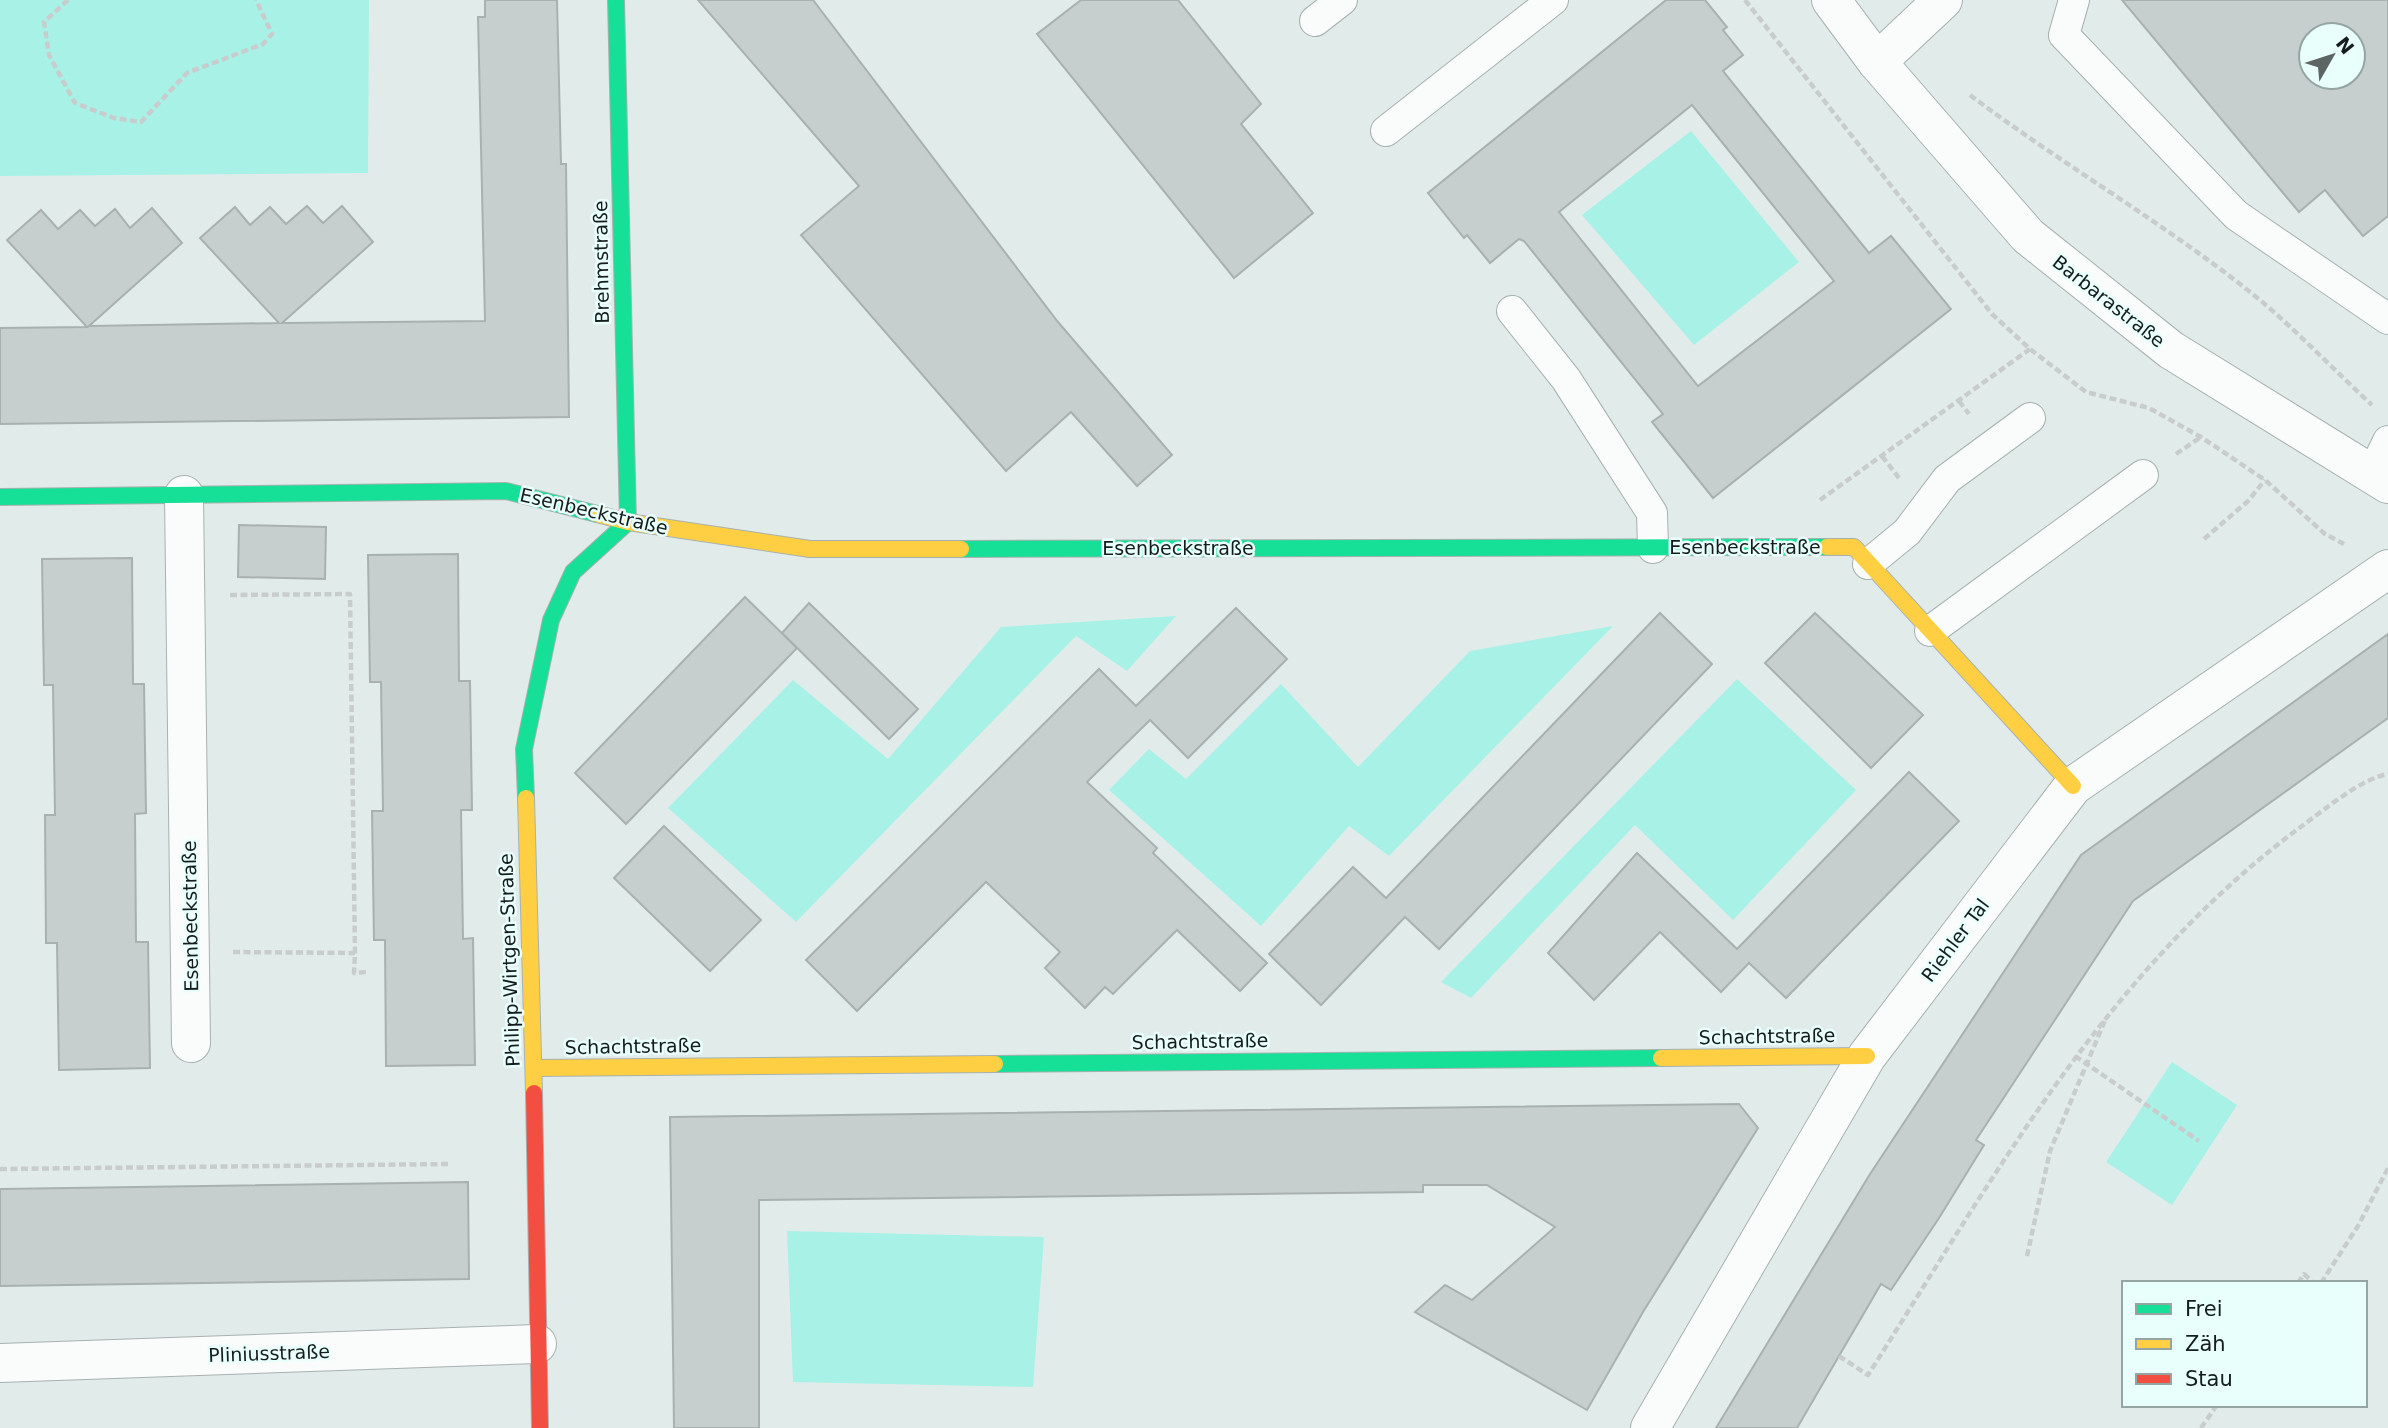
<svg xmlns="http://www.w3.org/2000/svg" width="2388" height="1428" viewBox="0 0 2388 1428" font-family="'DejaVu Sans',sans-serif">
<rect width="100%" height="100%" fill="#e1ecea"/>
<g fill="#a8f1e7">
<path d="M 0,0 L 369,0 L 368,173 L 0,176 Z"/>
<path d="M 1691,131 L 1799,262 L 1694,345 L 1582,215 Z"/>
<path d="M 1176,616 L 1127,671 L 1076,636 L 796,922 L 668,808 L 793,680 L 888,759 L 1001,627 Z"/>
<path d="M 1613,626 L 1389,856 L 1349,826 L 1261,926 L 1109,790 L 1149,749 L 1186,779 L 1281,684 L 1358,767 L 1470,651 Z"/>
<path d="M 1737,679 L 1856,790 L 1733,920 L 1635,825 L 1471,998 L 1441,982 Z"/>
<path d="M 2172,1062 L 2237,1105 L 2172,1205 L 2106,1162 Z"/>
<path d="M 787,1231 L 1044,1237 L 1033,1387 L 793,1382 Z"/>
</g>
<g fill="#c6cfcd" stroke="#a8b1af" stroke-width="2" fill-rule="evenodd">
<path d="M 485,0 L 557,0 L 561,164 L 566,164 L 569,417 L 0,424 L 0,328 L 87,327 L 7,240 L 41,210 L 58,229 L 80,210 L 95,226 L 115,209 L 130,228 L 152,208 L 182,243 L 89,326 L 279,323 L 200,238 L 235,207 L 250,225 L 270,207 L 286,224 L 307,206 L 323,223 L 342,206 L 373,242 L 282,323 L 485,321 L 478,17 L 485,17 Z"/>
<path d="M 698,0 L 813,0 L 1058,322 L 1172,455 L 1137,486 L 1071,412 L 1006,471 L 801,235 L 859,186 Z"/>
<path d="M 1081,0 L 1178,0 L 1261,104 L 1241,124 L 1313,213 L 1234,278 L 1037,34 Z"/>
<path d="M 1666,0 L 1705,0 L 1727,27 L 1723,30 L 1743,55 L 1723,71 L 1869,253 L 1891,236 L 1951,309 L 1713,498 L 1652,422 L 1663,414 L 1524,241 L 1519,239 L 1490,263 L 1467,235 L 1464,238 L 1428,193 ZM 1692,105 L 1834,281 L 1698,386 L 1559,212 Z"/>
<path d="M 2122,0 L 2388,0 L 2388,216 L 2363,236 L 2325,190 L 2299,212 ZM 2311,35 L 2353,35 L 2353,77 L 2311,77 Z"/>
<path d="M 239,525 L 326,527 L 325,579 L 238,577 Z"/>
<path d="M 458,554 L 459,681 L 470,681 L 472,810 L 461,810 L 463,939 L 473,938 L 475,1065 L 386,1066 L 385,940 L 374,940 L 372,811 L 383,811 L 381,682 L 370,682 L 368,555 Z"/>
<path d="M 132,558 L 133,684 L 144,684 L 146,813 L 135,814 L 136,942 L 148,942 L 150,1068 L 59,1070 L 57,943 L 46,943 L 45,815 L 55,815 L 53,685 L 44,685 L 42,559 Z"/>
<path d="M 745,597 L 797,648 L 626,824 L 575,773 Z"/>
<path d="M 809,603 L 918,709 L 889,739 L 782,633 Z"/>
<path d="M 1236,608 L 1287,659 L 1188,758 L 1150,720 L 1087,782 L 1157,848 L 1153,853 L 1267,963 L 1240,991 L 1177,930 L 1113,994 L 1105,987 L 1085,1008 L 1045,968 L 1060,952 L 986,882 L 857,1011 L 806,960 L 1099,669 L 1136,706 Z"/>
<path d="M 1660,613 L 1712,664 L 1439,949 L 1405,917 L 1321,1005 L 1269,954 L 1353,867 L 1386,898 Z"/>
<path d="M 1815,613 L 1923,715 L 1871,768 L 1765,663 Z"/>
<path d="M 2388,634 L 2388,718 L 2133,901 L 1976,1140 L 1984,1145 L 1939,1218 L 1891,1290 L 1881,1284 L 1797,1428 L 1716,1428 L 1870,1174 L 2081,855 Z"/>
<path d="M 1909,772 L 1959,821 L 1786,998 L 1749,963 L 1721,992 L 1660,932 L 1594,1000 L 1548,953 L 1637,853 L 1737,949 Z"/>
<path d="M 664,826 L 761,920 L 710,971 L 614,878 Z"/>
<path d="M 1739,1104 L 1758,1128 L 1643,1312 L 1587,1410 L 1415,1312 L 1445,1285 L 1472,1300 L 1555,1227 L 1487,1185 L 1423,1185 L 1423,1192 L 759,1200 L 759,1428 L 674,1428 L 670,1117 Z"/>
<path d="M 468,1182 L 469,1279 L 0,1286 L 0,1189 Z"/>
</g>
<g fill="none" stroke-linecap="round" stroke-linejoin="round">
<g stroke="#a8b1af" stroke-width="32">
<g id="lane">
<path d="M 2074,0 L 2064,35 L 2236,215 L 2388,319"/>
<path d="M 1315,21 L 1342,0"/>
<path d="M 1386,131 L 1553,0"/>
<path d="M 1512,311 L 1566,379 L 1652,513 L 1653,548"/>
<path d="M 2372,474 L 2388,441"/>
<path d="M 1868,564 L 1907,532 L 1947,479 L 2030,418"/>
<path d="M 1930,631 L 2143,475"/>
</g>
</g>
<g stroke="#a8b1af" stroke-width="40">
<g id="street">
<path d="M 1831,0 L 1877,62 L 2028,236 L 2171,350 L 2388,484"/>
<path d="M 1877,62 L 1943,0"/>
<path d="M 184,495 L 191,1043"/>
<path d="M 0,1363 L 537,1344"/>
<path d="M 1650,1428 L 1867,1056 L 2073,786 L 2388,569"/>
</g>
</g>
<g stroke="#a8b1af" stroke-width="18">
<g id="fast">
<path d="M 0,497 L 506,491 L 597,514"/>
<path d="M 961,549 L 1827,547"/>
<path d="M 526,798 L 524,749 L 551,620 L 573,572 L 628,522 L 616,0"/>
<path d="M 995,1064 L 1661,1058"/>
</g>
</g>
<g stroke="#a8b1af" stroke-width="18">
<g id="slow">
<path d="M 597,514 L 628,522 L 810,549 L 961,549"/>
<path d="M 1827,547 L 1854,547 L 2073,786"/>
<path d="M 526,798 L 534,1093"/>
<path d="M 1661,1058 L 1867,1056"/>
<path d="M 534,1068 L 995,1064"/>
</g>
</g>
<g stroke="#a8b1af" stroke-width="18">
<path id="jam" d="M 534,1093 L 540,1428"/>
</g>
<g stroke="#c9cccc" stroke-width="4.5" stroke-dasharray="7 3.5" stroke-linecap="butt">
<path d="M 68,0 L 44,22 L 49,55 L 75,103 L 114,118 L 141,122 L 187,73 L 263,44 L 272,34 L 256,0"/>
<path d="M 1745,0 L 1992,314 L 2030,349 L 2086,392 L 2149,408 L 2201,437 L 2265,480 L 2325,534 L 2344,544"/>
<path d="M 1970,95 C 2064,166 2168,225 2260,300 C 2299,333 2335,371 2372,405"/>
<path d="M 1959,401 L 1969,414"/>
<path d="M 2176,454 L 2201,437"/>
<path d="M 1882,456 L 1899,478"/>
<path d="M 1820,500 L 2030,349"/>
<path d="M 2204,539 L 2248,501 L 2265,480"/>
<path d="M 230,595 L 350,594 L 355,953"/>
<path d="M 233,952 L 355,953 L 354,973 L 367,972"/>
<path d="M 2075,1056 L 2199,1141"/>
<path d="M 0,1169 L 451,1164"/>
<path d="M 2027,1256 L 2050,1151 L 2106,1018"/>
<path d="M 2298,1283 L 2304,1274 L 2314,1283"/>
<path d="M 2321,1283 L 2358,1226 L 2388,1168"/>
<path d="M 1839,1356 L 1868,1375 C 1996,1174 2107,970 2302,826 C 2324,810 2362,778 2388,774"/>
<path d="M 2201,1428 L 2217,1405"/>
</g>
<use href="#lane" stroke="#fafcfc" stroke-width="30"/>
<use href="#street" stroke="#fafcfc" stroke-width="38"/>
<use href="#fast" stroke="#16e098" stroke-width="16"/>
<use href="#slow" stroke="#ffcf43" stroke-width="16"/>
<use href="#jam" stroke="#f24e42" stroke-width="16"/>
</g>
<g text-anchor="middle" dominant-baseline="central" stroke-width="5" stroke-linejoin="round" paint-order="stroke">
<g font-size="19" fill="#151d1c" stroke="#e9fffb">
<text transform="translate(601 262) rotate(-91)">Brehmstraße</text>
<text transform="translate(2109 301) rotate(38)">Barbarastraße</text>
<text transform="translate(594 511) rotate(13)">Esenbeckstraße</text>
<text x="1745" y="547">Esenbeckstraße</text>
<text x="1178" y="548">Esenbeckstraße</text>
<text transform="translate(190 916) rotate(-91)">Esenbeckstraße</text>
<text transform="translate(1955 940) rotate(-53)">Riehler Tal</text>
<text transform="translate(509 960) rotate(-92)">Philipp-Wirtgen-Straße</text>
<text transform="translate(1767 1036) rotate(-1)">Schachtstraße</text>
<text transform="translate(1200 1041) rotate(-1)">Schachtstraße</text>
<text transform="translate(633 1046) rotate(-1)">Schachtstraße</text>
<text transform="translate(269 1353) rotate(-2)">Pliniusstraße</text>
</g>
</g>
<rect x="2122" y="1281" width="245" height="126" fill="#e9fffb" stroke="#94a5a2" stroke-width="2"/>
<rect x="2136" y="1304" width="35" height="10" fill="#16e098" stroke="#94a5a2" stroke-width="2"/>
<text x="2185" y="1316" font-size="21" fill="#151d1c">Frei</text>
<rect x="2136" y="1339" width="35" height="10" fill="#ffcf43" stroke="#94a5a2" stroke-width="2"/>
<text x="2185" y="1351" font-size="21" fill="#151d1c">Zäh</text>
<rect x="2136" y="1374" width="35" height="10" fill="#f24e42" stroke="#94a5a2" stroke-width="2"/>
<text x="2185" y="1386" font-size="21" fill="#151d1c">Stau</text>
<g transform="translate(2332 56) rotate(51)"><circle r="33" fill="#e9fffb" stroke="#94a5a2" stroke-width="2"/>
<path d="M0-5L12 26L0 18L-12 26Z" fill="#5c6564"/>
<text y="-10" font-size="19" font-weight="bold" text-anchor="middle" fill="#151d1c">N</text>
</g>
</svg>
